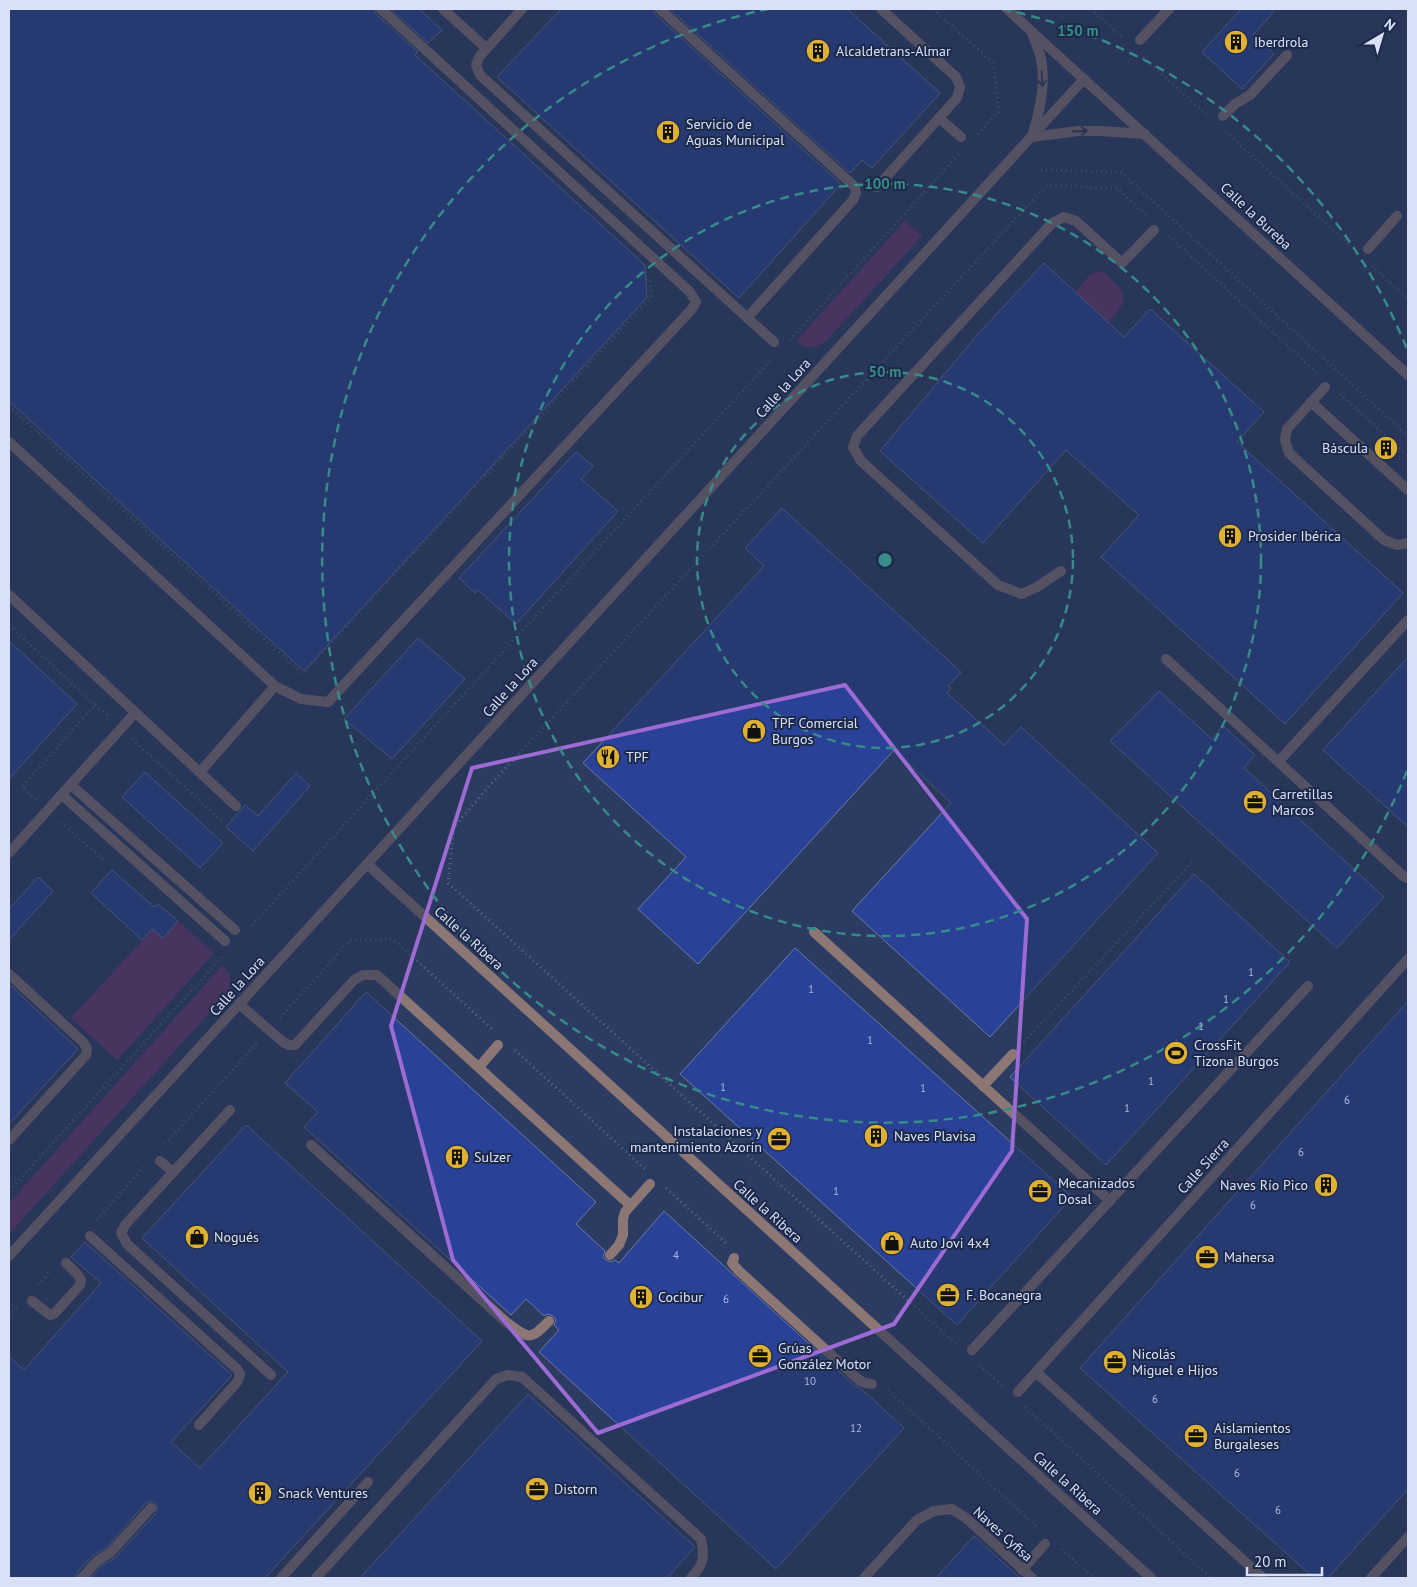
<svg xmlns="http://www.w3.org/2000/svg" width="1417" height="1587" viewBox="0 0 1417 1587" font-family="'PT Sans',sans-serif">
<rect width="100%" height="100%" fill="#273354"/>
<rect fill="#2c3b62" x="9" y="9" width="1399" height="1569"/>
<g fill="#6f396f">
<path d="M 905,221 L 922,236 L 825,342 C 813,348 807,350 796,341 Z"/>
<path d="M 1103,271 C 1127,294 1132,296 1108,323 L 1075,292 L 1091,274 Z"/>
<path d="M 178,921 L 214,953 L 117,1060 L 71,1018 L 153,929 Z"/>
<path d="M 222,966 C 231,973 232,982 228,992 L 9,1234 L 9,1203 Z"/>
</g>
<g fill="#294196" stroke="#6d7ca2">
<path d="M 9,9 L 374,9 L 376,14 L 418,52 L 415,55 L 645,265 L 647,297 L 304,671 L 9,401 Z"/>
<path d="M 391,9 L 419,9 L 442,30 L 428,43 Z"/>
<path d="M 561,9 L 653,9 L 655,14 L 841,184 L 739,298 L 497,77 Z"/>
<path d="M 670,9 L 847,9 L 940,93 L 872,168 L 862,160 L 850,173 Z"/>
<path d="M 1241,9 L 1276,9 L 1253,35 L 1274,54 L 1242,89 L 1202,52 Z"/>
<path d="M 1044,263 L 1124,337 L 1150,309 L 1264,412 L 1237,442 L 1403,593 L 1285,724 L 1101,557 L 1139,515 L 1066,450 L 983,543 L 880,451 L 979,333 Z"/>
<path d="M 576,452 L 593,466 L 581,479 L 618,511 L 516,624 L 478,590 L 475,593 L 459,578 Z"/>
<path d="M 782,508 L 961,672 L 948,686 L 951,688 L 947,693 L 1004,745 L 1021,727 L 1158,853 L 990,1037 L 852,911 L 951,803 L 894,750 L 698,964 L 638,909 L 686,857 L 583,763 L 764,566 L 745,548 Z"/>
<path d="M 418,638 L 465,679 L 392,759 L 344,719 Z"/>
<path d="M 9,641 L 77,704 L 9,779 Z"/>
<path d="M 1408,657 L 1408,827 L 1323,750 Z"/>
<path d="M 1159,691 L 1212,739 L 1223,726 L 1255,755 L 1244,768 L 1384,897 L 1337,948 L 1110,741 Z"/>
<path d="M 145,772 L 223,843 L 200,868 L 122,797 Z"/>
<path d="M 296,773 L 310,786 L 253,851 L 226,827 L 245,805 L 258,816 Z"/>
<path d="M 112,870 L 154,907 L 158,904 L 178,921 L 163,938 L 152,929 L 142,940 L 91,893 Z"/>
<path d="M 1194,874 L 1290,962 L 1106,1165 L 1010,1077 Z"/>
<path d="M 38,877 L 53,891 L 9,940 L 9,909 Z"/>
<path d="M 795,948 L 1072,1197 L 957,1325 L 680,1074 Z"/>
<path d="M 9,984 L 78,1049 L 9,1124 Z"/>
<path d="M 366,992 L 596,1202 L 576,1224 L 605,1251 L 603,1257 L 606,1260 L 612,1262 L 615,1260 L 619,1263 L 664,1211 L 854,1385 L 860,1388 L 904,1428 L 776,1569 L 539,1352 L 559,1330 L 554,1325 L 556,1320 L 553,1316 L 548,1314 L 544,1316 L 526,1299 L 511,1315 L 304,1127 L 318,1112 L 285,1083 Z"/>
<path d="M 1408,1001 L 1408,1489 L 1328,1578 L 1314,1578 L 1080,1368 Z"/>
<path d="M 246,1125 L 482,1341 L 265,1578 L 91,1578 L 101,1566 L 115,1558 L 156,1513 L 157,1505 L 152,1501 L 146,1503 L 106,1548 L 92,1556 L 77,1573 L 75,1578 L 9,1578 L 9,1356 L 24,1370 L 101,1283 L 71,1257 L 85,1242 L 232,1375 L 171,1442 L 200,1468 L 288,1372 L 142,1238 Z"/>
<path d="M 528,1394 L 695,1547 L 667,1578 L 360,1578 Z"/>
<path d="M 974,1536 L 1020,1578 L 936,1578 Z"/>
</g>
<g fill="none" stroke-linecap="round" stroke-linejoin="round">
<g stroke="#5e6987" stroke-width="3" stroke-dasharray="1 4" stroke-linecap="butt">
<path d="M 933,9 L 993,63 L 999,111 L 977,135"/>
<path d="M 1091,9 L 1124,39"/>
<path d="M 1143,57 L 1207,115"/>
<path d="M 1226,132 L 1351,246"/>
<path d="M 1041,170 L 1121,172 L 1408,436"/>
<path d="M 1169,236 L 1317,373"/>
<path d="M 1372,266 L 1408,299"/>
<path d="M 790,340 L 959,154"/>
<path d="M 1340,394 L 1408,456"/>
<path d="M 9,406 L 302,673 L 304,672 L 651,297 L 650,280"/>
<path d="M 9,625 L 95,705 L 22,787 L 36,800"/>
<path d="M 95,705 L 108,716"/>
<path d="M 132,739 L 224,823"/>
<path d="M 61,822 L 105,861"/>
<path d="M 252,925 L 772,359"/>
<path d="M 280,1018 L 350,940 L 393,939 L 492,1029"/>
<path d="M 1024,1042 L 1192,862"/>
<path d="M 515,1050 L 645,1169"/>
<path d="M 165,1144 L 257,1043"/>
<path d="M 666,1188 L 726,1243"/>
<path d="M 9,1191 L 222,957"/>
<path d="M 97,1220 L 144,1167"/>
<path d="M 38,1285 L 50,1271"/>
<path d="M 9,1316 L 17,1308"/>
<path d="M 956,1344 L 448,883 L 454,827 L 489,786 L 1047,185 L 1117,188 L 1146,215"/>
<path d="M 979,1365 L 1002,1386"/>
<path d="M 888,1390 L 1038,1528"/>
<path d="M 1025,1407 L 1211,1578"/>
<path d="M 1061,1549 L 1094,1578"/>
</g>
<g stroke="#8d7774" stroke-width="10">
<path d="M 443,9 L 486,48"/>
<path d="M 522,9 L 479,57 L 476,65 L 480,75 L 774,342"/>
<path d="M 660,9 L 855,187 L 856,193 L 853,200 L 747,318"/>
<path d="M 881,9 L 956,77 L 960,87 L 957,98 L 939,118 L 961,137"/>
<path d="M 1140,40 L 1169,9"/>
<path d="M 1223,116 L 1235,104 L 1250,95 L 1287,55"/>
<path d="M 877,187 L 939,118"/>
<path d="M 1368,249 L 1397,216"/>
<path d="M 1325,387 L 1287,429 L 1285,440 L 1289,453 L 1384,540 L 1397,545 L 1408,543"/>
<path d="M 1311,402 L 1408,490"/>
<path d="M 9,442 L 275,686 L 301,699 L 328,702 L 692,309 L 696,302 L 690,292 L 381,9"/>
<path d="M 1061,571 L 1037,587 L 1022,594 L 998,585 L 861,461 L 853,447 L 857,436 L 1052,223 L 1064,217 L 1076,221 L 1122,263 L 1154,230"/>
<path d="M 9,595 L 236,806"/>
<path d="M 1166,659 L 1403,876 L 1408,878"/>
<path d="M 1279,761 L 1408,620"/>
<path d="M 200,772 L 275,686"/>
<path d="M 71,785 L 235,930"/>
<path d="M 62,795 L 225,941"/>
<path d="M 9,853 L 135,713"/>
<path d="M 814,932 L 1110,1201"/>
<path d="M 9,974 L 83,1042 L 87,1048 L 86,1055 L 9,1140"/>
<path d="M 239,1004 L 283,1042 L 289,1045 L 295,1045 L 354,980 L 363,975 L 377,975 L 630,1205"/>
<path d="M 479,1067 L 498,1045"/>
<path d="M 983,1086 L 1013,1054"/>
<path d="M 230,1110 L 125,1225 L 121,1233 L 127,1244 L 271,1375"/>
<path d="M 311,1145 L 506,1322 C 528,1338 529,1342 549,1321"/>
<path d="M 160,1161 L 173,1172"/>
<path d="M 90,1236 L 237,1369 L 240,1374 L 238,1381 L 199,1425"/>
<path d="M 610,1255 L 619,1245 L 623,1235 L 623,1219 L 625,1212 L 650,1184"/>
<path d="M 734,1258 L 732,1263 L 739,1271 L 859,1380 L 865,1383 L 872,1384"/>
<path d="M 32,1301 L 50,1315 L 55,1313 L 80,1285 L 81,1280 L 77,1274 L 66,1263"/>
<path d="M 972,1350 L 1308,986"/>
<path d="M 1036,1372 L 1263,1578"/>
<path d="M 1022,1570 L 1045,1544"/>
<path d="M 82,1578 L 97,1561 L 110,1553 L 151,1508"/>
<path d="M 281,1578 L 368,1482"/>
<path d="M 316,1578 L 496,1379 L 508,1375 L 522,1377 L 701,1539 C 705,1558 704,1564 691,1578"/>
<path d="M 864,1578 L 917,1520 L 934,1511 L 952,1509 L 966,1518 L 1032,1578"/>
<path d="M 1371,1578 L 1408,1537"/>
</g>
<g stroke="#8d7774" stroke-width="10">
<path d="M 1007,9 L 1408,375"/>
<path d="M 1032,33 C 1035,42 1039,50 1041,59 C 1046,85 1040,109 1033,133"/>
<path d="M 1032,137 L 1078,131 L 1100,131 L 1145,134"/>
<path d="M 367,864 L 1151,1578"/>
<path d="M 9,1256 L 1084,79"/>
<path d="M 1018,1392 L 1408,959"/>
</g>
</g>
<defs><path id="oneway-shaft" d="M-6 0H5M1.5-3L5.5 0L1.5 3" fill="none" stroke-width="1.6" stroke-linecap="round" stroke-linejoin="round" transform="scale(1.25)"/></defs>
<g stroke="#333952">
<use href="#oneway-shaft" transform="translate(1042 79) rotate(87)"/>
<use href="#oneway-shaft" transform="translate(1080 131) rotate(-3)"/>
</g>
<path d="M0 0H1417V1587H0ZM 845,685 L 1027,919 L 1012,1151 L 894,1324 L 598,1433 L 453,1260 L 391,1026 L 472,768 Z" fill="#273354" fill-opacity=".55" fill-rule="evenodd"/>
<path fill="none" stroke="#9c6bd3" stroke-width="4" stroke-linejoin="round" d="M 845,685 L 1027,919 L 1012,1151 L 894,1324 L 598,1433 L 453,1260 L 391,1026 L 472,768 Z"/>
<g fill="none" stroke="#378b89" stroke-width="2.5" stroke-dasharray="9 6">
<circle cx="885" cy="560" r="188"/>
<circle cx="885" cy="560" r="376"/>
<path d="M1407 771A563 563 0 1 1 768 9M1002 9A563 563 0 0 1 1407 349"/>
</g>
<defs>
<g id="building-disc" transform="scale(1.25)"><circle r="9.5" fill="#deb133" stroke="#1d2949"/><path d="M-4-6H4V6H1V3H-1V6H-4ZM-2.5-4.3h1.7v1.8h-1.7ZM.8-4.3h1.7v1.8H.8ZM-2.5-1h1.7V.8h-1.7ZM.8-1h1.7V.8H.8Z" fill="#111"/></g>
<g id="shop-disc" transform="scale(1.25)"><circle r="9.5" fill="#deb133" stroke="#1d2949"/><path d="M-5-2.5h2.3a2.7 3.5 0 0 1 5.4 0H5L5.5 6h-11ZM-1.5-2.5h3a1.5 2.3 0 0 0-3 0Z" fill="#111"/></g>
<g id="restaurant-disc" transform="scale(1.25)"><circle r="9.5" fill="#deb133" stroke="#1d2949"/><path d="M-5-6h1v4h1v-4h1v4h1v-4h1v5L-1.5 .5V6h-2V.5L-5-1ZM5-6V6H3V1.5H1.5Q1.5-4 5-6Z" fill="#111"/></g>
<g id="office-disc" transform="scale(1.25)"><circle r="9.5" fill="#deb133" stroke="#1d2949"/><path d="M-6-3h4V-5.5h4V-3h4V5H-6ZM-1-4.5V-3h2v-1.5ZM-6 0V1H6V0Z" fill="#111"/></g>
<g id="stadium-disc" transform="scale(1.25)"><circle r="9.5" fill="#deb133" stroke="#1d2949"/><path d="M0-5a6.5 5 0 1 0 0 10a6.5 5 0 1 0 0-10ZM-3.5-1.8h7v3.6h-7Z" fill="#111"/></g>
</defs>
<g fill-rule="evenodd">
<use href="#building-disc" x="1236" y="42"/>
<use href="#building-disc" x="818" y="51"/>
<use href="#building-disc" x="668" y="132"/>
<use href="#building-disc" x="1386" y="448"/>
<use href="#building-disc" x="1230" y="536"/>
<use href="#shop-disc" x="754" y="731"/>
<use href="#restaurant-disc" x="608" y="757"/>
<use href="#office-disc" x="1255" y="802"/>
<use href="#stadium-disc" x="1176" y="1053"/>
<use href="#building-disc" x="876" y="1136"/>
<use href="#office-disc" x="779" y="1139"/>
<use href="#building-disc" x="457" y="1157"/>
<use href="#building-disc" x="1326" y="1185"/>
<use href="#office-disc" x="1040" y="1191"/>
<use href="#shop-disc" x="197" y="1237"/>
<use href="#shop-disc" x="892" y="1243"/>
<use href="#office-disc" x="1207" y="1257"/>
<use href="#office-disc" x="948" y="1295"/>
<use href="#building-disc" x="641" y="1297"/>
<use href="#office-disc" x="760" y="1356"/>
<use href="#office-disc" x="1115" y="1362"/>
<use href="#office-disc" x="1196" y="1436"/>
<use href="#office-disc" x="537" y="1489"/>
<use href="#building-disc" x="260" y="1493"/>
</g>
<g text-anchor="middle" dominant-baseline="central" stroke-width="4" stroke-linejoin="round" paint-order="stroke">
<g font-size="11" fill="#acb9df">
<text x="1251" y="972">1</text>
<text x="811" y="989">1</text>
<text x="1226" y="999">1</text>
<text x="1201" y="1026">1</text>
<text x="870" y="1040">1</text>
<text x="1151" y="1081">1</text>
<text x="723" y="1087">1</text>
<text x="923" y="1088">1</text>
<text x="1347" y="1100">6</text>
<text x="1127" y="1108">1</text>
<text x="1301" y="1152">6</text>
<text x="836" y="1191">1</text>
<text x="1253" y="1205">6</text>
<text x="676" y="1255">4</text>
<text x="726" y="1299">6</text>
<text x="810" y="1381">10</text>
<text x="1155" y="1399">6</text>
<text x="856" y="1428">12</text>
<text x="1237" y="1473">6</text>
<text x="1278" y="1510">6</text>
</g>
<g font-size="14" fill="#d8e1f7" stroke="#1d2949" text-anchor="start">
<text x="1254" y="42">Iberdrola</text>
<text x="836" y="51">Alcaldetrans-Almar</text>
<text x="686" y="124">Servicio de<tspan x="686" dy="16">Aguas Municipal</tspan></text>
<text x="1368" y="448" text-anchor="end">Báscula</text>
<text x="1248" y="536">Prosider Ibérica</text>
<text x="772" y="723">TPF Comercial<tspan x="772" dy="16">Burgos</tspan></text>
<text x="626" y="757">TPF</text>
<text x="1272" y="794">Carretillas<tspan x="1272" dy="16">Marcos</tspan></text>
<text x="1194" y="1045">CrossFit<tspan x="1194" dy="16">Tizona Burgos</tspan></text>
<text x="762" y="1131" text-anchor="end">Instalaciones y<tspan x="762" dy="16">mantenimiento Azorín</tspan></text>
<text x="894" y="1136">Naves Plavisa</text>
<text x="474" y="1157">Sulzer</text>
<text x="1058" y="1183">Mecanizados<tspan x="1058" dy="16">Dosal</tspan></text>
<text x="1308" y="1185" text-anchor="end">Naves Río Pico</text>
<text x="214" y="1237">Nogués</text>
<text x="910" y="1243">Auto Jovi 4x4</text>
<text x="1224" y="1257">Mahersa</text>
<text x="966" y="1295">F. Bocanegra</text>
<text x="658" y="1297">Cocibur</text>
<text x="778" y="1348">Grúas<tspan x="778" dy="16">González Motor</tspan></text>
<text x="1132" y="1354">Nicolás<tspan x="1132" dy="16">Miguel e Hijos</tspan></text>
<text x="1214" y="1428">Aislamientos<tspan x="1214" dy="16">Burgaleses</tspan></text>
<text x="554" y="1489">Distorn</text>
<text x="278" y="1493">Snack Ventures</text>
</g>
<g font-size="14" fill="#d8e1f7" stroke="#1d2949">
<text transform="translate(1256 216) rotate(43)">Calle la Bureba</text>
<text transform="translate(783 388) rotate(-48)">Calle la Lora</text>
<text transform="translate(510 687) rotate(-48)">Calle la Lora</text>
<text transform="translate(469 938) rotate(42)">Calle la Ribera</text>
<text transform="translate(237 986) rotate(-48)">Calle la Lora</text>
<text transform="translate(1203 1166) rotate(-48)">Calle Sierra</text>
<text transform="translate(768 1211) rotate(42)">Calle la Ribera</text>
<text transform="translate(1068 1483) rotate(42)">Calle la Ribera</text>
<text transform="translate(1003 1534) rotate(42)">Naves Cyfisa</text>
</g>
</g>
<circle cx="885" cy="560" r="8" fill="#378b89" stroke="#1d2949" stroke-width="2.5"/>
<g font-size="15" text-anchor="middle" font-weight="bold" fill="#378b89" stroke="#1d2949" stroke-width="4" stroke-linejoin="round" paint-order="stroke">
<text x="1078" y="36">150 m</text>
<text x="885" y="189">100 m</text>
<text x="885" y="377">50 m</text>
</g>
<rect width="1417" height="1587" fill="none" stroke="#d8e1f7" stroke-width="20"/>
<g transform="translate(1382 35) rotate(38)" stroke="#1d2949" stroke-width="4" paint-order="stroke">
<path d="M0-4L9 19L0 12L-9 19Z" fill="#d8e1f7"/>
<text y="-8" font-size="14" font-weight="bold" text-anchor="middle" fill="#d8e1f7">N</text>
</g>
<path d="M1247 1567v8h75v-8" fill="none" stroke="#d8e1f7" stroke-width="2.5"/>
<text x="1254" y="1567" font-size="15" fill="#d8e1f7" stroke="#1d2949" stroke-width="4" paint-order="stroke">20 m</text>
</svg>
